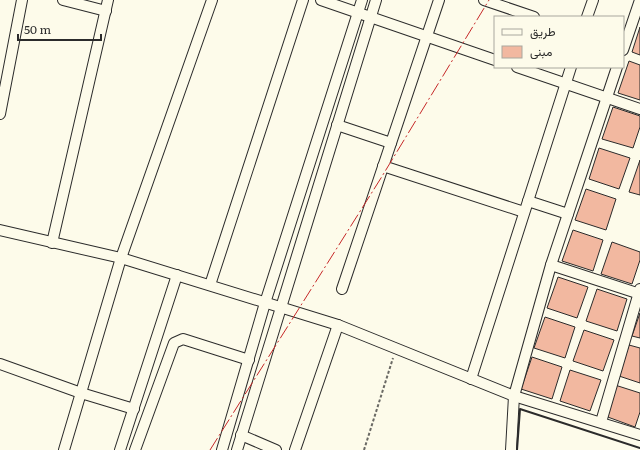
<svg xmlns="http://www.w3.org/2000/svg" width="640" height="450" viewBox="0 0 640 450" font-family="Literata,Vazirmatn,serif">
<rect width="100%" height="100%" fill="#fdfbea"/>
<g fill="#f2b8a0" stroke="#2b2b2b">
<path d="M 640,27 L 640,55 L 632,52 Z"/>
<path d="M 629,61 L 640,65 L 640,100 L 618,93 Z"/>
<path d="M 613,107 L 640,116 L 640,127 L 633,148 L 602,139 Z"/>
<path d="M 599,148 L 630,158 L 619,189 L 589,179 Z"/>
<path d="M 640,160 L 640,195 L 629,192 Z"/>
<path d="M 586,189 L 616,199 L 606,230 L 575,220 Z"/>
<path d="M 573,230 L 603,240 L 593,271 L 562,261 Z"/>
<path d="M 612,242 L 640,252 L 640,260 L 632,284 L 601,274 Z"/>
<path d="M 558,277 L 588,287 L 577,318 L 547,308 Z"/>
<path d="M 597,289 L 627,299 L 617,331 L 586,321 Z"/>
<path d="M 640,313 L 640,338 L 632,336 Z"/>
<path d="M 545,317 L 575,327 L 565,358 L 534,348 Z"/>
<path d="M 584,330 L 614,340 L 603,371 L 573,361 Z"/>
<path d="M 629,345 L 640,348 L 640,383 L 619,376 Z"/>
<path d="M 532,357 L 562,367 L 552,399 L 521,389 Z"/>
<path d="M 570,370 L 601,380 L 590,411 L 560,401 Z"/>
<path d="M 615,385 L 640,393 L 640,412 L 635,427 L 605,416 Z"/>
</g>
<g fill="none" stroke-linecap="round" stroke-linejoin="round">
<g stroke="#2b2b2b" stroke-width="12">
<g id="street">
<path d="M 63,0 L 106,11"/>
<path d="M 321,0 L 495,60"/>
<path d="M 484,0 L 534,17"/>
<path d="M 587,17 L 593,0"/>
<path d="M 623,50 L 640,0"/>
<path d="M 517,67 L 640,109"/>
<path d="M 0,114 L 22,0"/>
<path d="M 337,125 L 391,143"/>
<path d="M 383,166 L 524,212"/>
<path d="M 528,201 L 568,214"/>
<path d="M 0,230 L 121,258 L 338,325 L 514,396 L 640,435"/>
<path d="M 52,243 L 108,0"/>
<path d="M 551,265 L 640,294"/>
<path d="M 210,285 L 303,0"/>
<path d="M 342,289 L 439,0"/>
<path d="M 0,364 L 81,393 L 134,409"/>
<path d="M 471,379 L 571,67"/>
<path d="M 601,422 L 640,289"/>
<path d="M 241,435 L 276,450"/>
<path d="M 64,450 L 121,258 L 212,0"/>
<path d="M 120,450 L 177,275"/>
<path d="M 135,450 L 174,343 L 183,339 L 249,360"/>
<path d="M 222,450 L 265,303 L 362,0"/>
<path d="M 237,450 L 376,0"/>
<path d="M 295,450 L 338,325"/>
<path d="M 511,450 L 514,396 L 551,265 L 617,67"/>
</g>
</g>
<path stroke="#6a6964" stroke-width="2" stroke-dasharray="3 2" stroke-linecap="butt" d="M 364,450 L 393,358"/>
<use href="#street" stroke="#fdfbea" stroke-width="10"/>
<path stroke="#2b2b2b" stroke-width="2" d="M 517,450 L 520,409 L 640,448"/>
<path stroke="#c62828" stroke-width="1" stroke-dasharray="14 3 2 3" stroke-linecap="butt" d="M 210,450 L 381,178 L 489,0"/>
</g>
<rect x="494" y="16" width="130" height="52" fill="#fdfbea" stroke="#a9a89e"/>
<rect x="502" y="29" width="20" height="6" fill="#fdfbea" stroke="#a9a89e"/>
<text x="530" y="36" font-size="12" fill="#2b2b2b">طريق</text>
<rect x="502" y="46" width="20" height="12" fill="#f2b8a0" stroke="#a9a89e"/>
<text x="530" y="56" font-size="12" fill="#2b2b2b">مبنى</text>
<path d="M18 34v6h83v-6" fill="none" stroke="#2b2b2b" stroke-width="2"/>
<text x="24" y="34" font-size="12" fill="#2b2b2b" stroke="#fdfbea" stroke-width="3" paint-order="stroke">50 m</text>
</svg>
